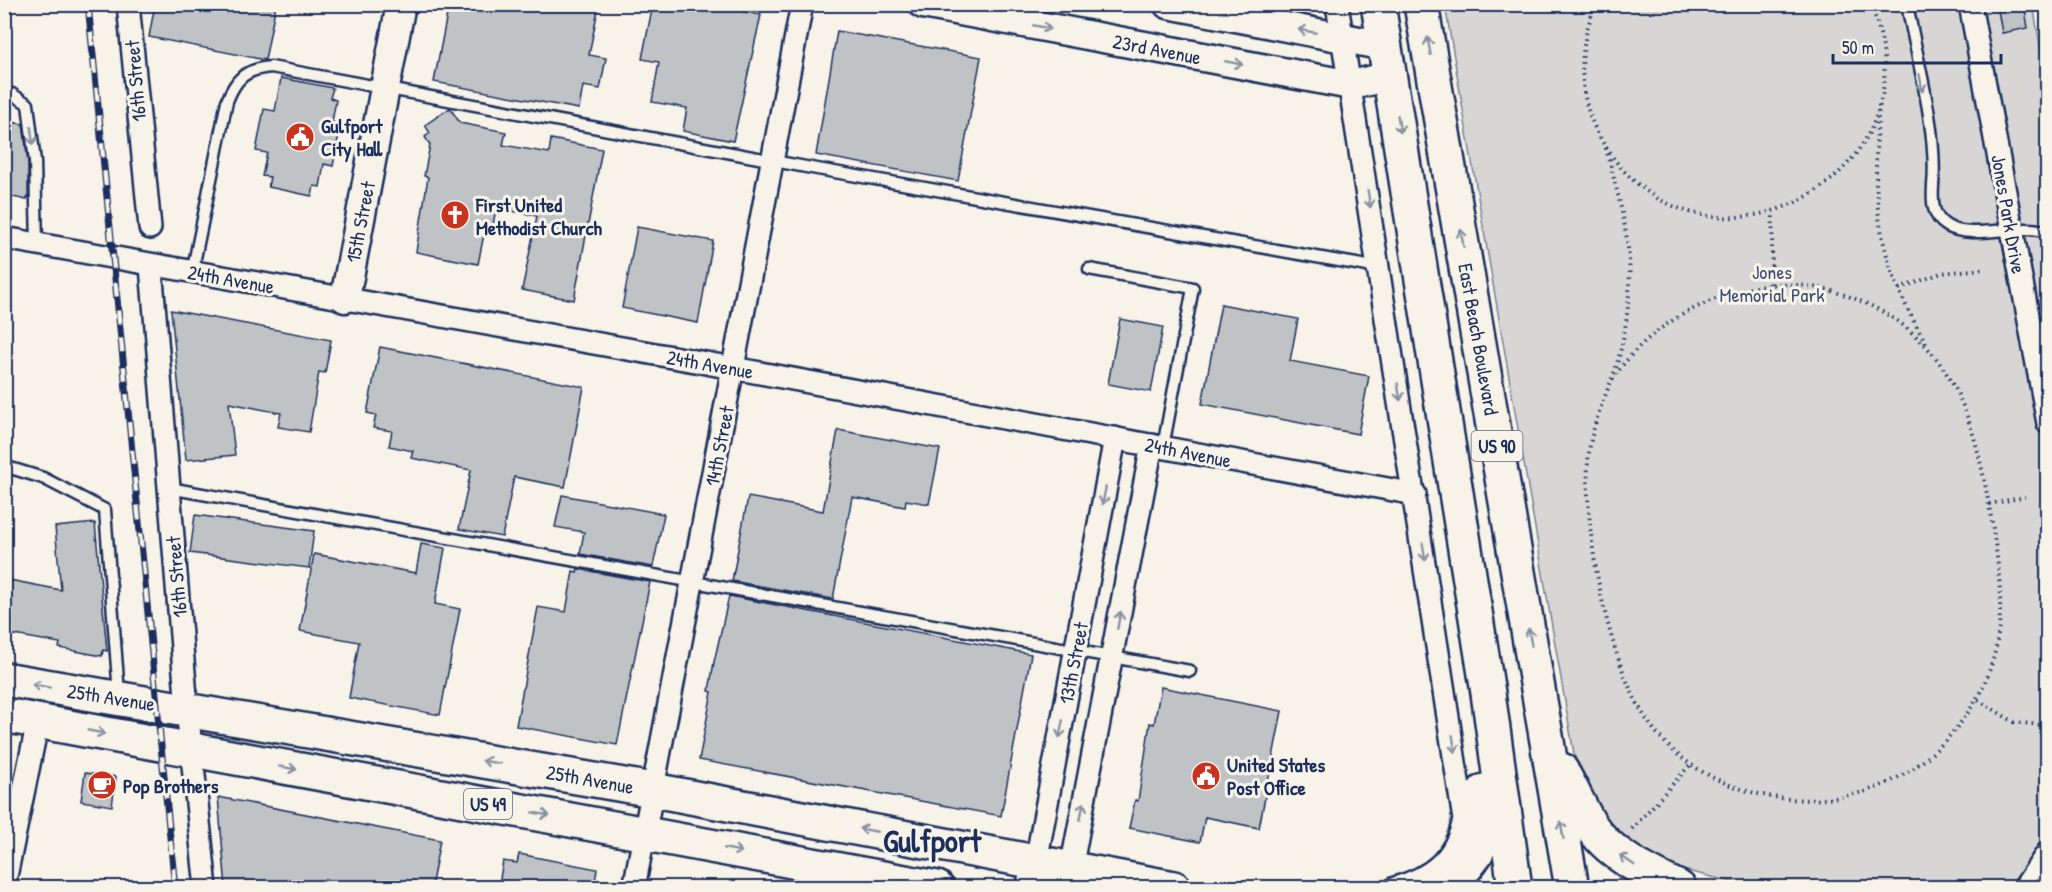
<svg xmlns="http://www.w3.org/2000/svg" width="2052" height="892" viewBox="0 0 2052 892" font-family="'Patrick Hand',sans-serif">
<rect width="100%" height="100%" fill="#f7f3e8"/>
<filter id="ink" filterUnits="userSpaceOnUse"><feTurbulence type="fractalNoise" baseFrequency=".0167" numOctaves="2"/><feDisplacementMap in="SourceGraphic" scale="12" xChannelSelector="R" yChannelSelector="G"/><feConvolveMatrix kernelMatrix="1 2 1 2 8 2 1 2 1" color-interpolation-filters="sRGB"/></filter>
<g filter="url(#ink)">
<path fill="#d7d6d4" stroke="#798299" stroke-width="1.5" d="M 1445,5 L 2033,5 L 2048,90 L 2047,887 L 1753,887 L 1671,867 L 1639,851 L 1611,829 L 1589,794 L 1574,754 Z"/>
<g fill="#c0c3c5" stroke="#1b2f5e" stroke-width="1.5">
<path d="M 155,4 L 276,4 L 265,60 L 149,37 Z"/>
<path d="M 449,4 L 599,4 L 589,55 L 606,58 L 600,89 L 583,86 L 579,109 L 434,82 Z"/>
<path d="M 653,4 L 704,4 L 761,15 L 733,141 L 683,131 L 687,108 L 652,102 L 659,62 L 642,59 Z"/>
<path d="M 1997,4 L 2024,4 L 2028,28 L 2002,33 Z"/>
<path d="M 837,31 L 981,57 L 958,181 L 816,155 Z"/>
<path d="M 281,78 L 333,88 L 330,98 L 336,100 L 332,122 L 341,124 L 333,166 L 324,164 L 320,187 L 314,186 L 312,196 L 268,187 L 270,177 L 262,176 L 267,153 L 256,151 L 264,109 L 275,111 Z"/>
<path d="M 450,108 L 460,123 L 506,132 L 503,145 L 549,153 L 551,139 L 602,149 L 574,300 L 522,290 L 537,216 L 496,208 L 493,226 L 488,225 L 483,239 L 478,264 L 416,252 L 428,177 L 424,176 L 430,145 L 425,137 L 430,133 L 425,125 Z"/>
<path d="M 4,121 L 23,124 L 28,163 L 28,197 L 26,200 L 4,195 Z"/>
<path d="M 637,227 L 713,241 L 698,323 L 622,308 Z"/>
<path d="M 1221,304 L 1298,319 L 1290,361 L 1369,376 L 1358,434 L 1202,404 Z"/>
<path d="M 171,310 L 331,340 L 325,373 L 319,372 L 309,432 L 278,427 L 281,413 L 229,403 L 235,455 L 186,460 Z"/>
<path d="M 1120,319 L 1163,327 L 1151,392 L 1108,384 Z"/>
<path d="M 380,347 L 584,387 L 565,487 L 514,477 L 502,537 L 459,529 L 471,470 L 411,458 L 413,451 L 389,446 L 392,431 L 373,428 L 376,415 L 367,413 Z"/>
<path d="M 838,430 L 940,449 L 929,504 L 906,500 L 905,507 L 852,497 L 833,599 L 732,581 L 748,497 L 823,511 Z"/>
<path d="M 562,495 L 664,514 L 653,567 L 580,554 L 584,532 L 555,527 Z"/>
<path d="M 195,515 L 314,531 L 309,568 L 190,553 Z"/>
<path d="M 95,523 L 107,651 L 103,650 L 102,656 L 59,648 L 60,643 L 4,633 L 4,579 L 61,590 L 55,527 Z"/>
<path d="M 421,544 L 445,548 L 435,604 L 460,609 L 440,715 L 349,698 L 359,642 L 300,631 L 314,554 L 416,573 Z"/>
<path d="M 578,569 L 650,582 L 617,745 L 516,726 L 538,607 L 566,612 L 573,571 L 577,572 Z"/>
<path d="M 729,596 L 1031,654 L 1001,816 L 699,760 L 712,692 L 709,691 L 714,662 Z"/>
<path d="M 1161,687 L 1282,711 L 1259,828 L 1205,817 L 1200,842 L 1129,828 L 1135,800 L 1138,801 L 1150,723 L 1154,724 Z"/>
<path d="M 85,773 L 116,777 L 112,806 L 81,801 Z"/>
<path d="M 218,797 L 440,840 L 431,888 L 226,888 Z"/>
<path d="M 519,854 L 597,869 L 594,888 L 515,888 L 499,884 L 503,861 L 517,863 Z"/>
</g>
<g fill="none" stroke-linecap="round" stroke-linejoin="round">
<g stroke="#1b2f5e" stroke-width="15">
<g id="lane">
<path d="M 1907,4 C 1917,60 1938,131 1933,186 C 1932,201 1932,217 1947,226 C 1973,241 2018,222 2048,232"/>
<path d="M 4,93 L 12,94 L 28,104 L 35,162 L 37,244"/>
<path d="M 1089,269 L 1193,288 L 1163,447"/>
<path d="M 192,273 L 227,101 C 236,78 246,69 271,67 L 806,167 L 1379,268"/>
<path d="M 4,466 L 43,478 L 105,510 L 119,694"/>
<path d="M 169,488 L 1190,671"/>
</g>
</g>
<g stroke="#1b2f5e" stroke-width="26">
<g id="street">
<path d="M 128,4 L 150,228"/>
<path d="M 1337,4 L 1464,820 C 1455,859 1433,877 1395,888"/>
<path d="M 1970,4 L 2048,423"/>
<path d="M 4,238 L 695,361 L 1415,494"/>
<path d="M 151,266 L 187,709 L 206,888"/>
<path d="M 1036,862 L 1115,438"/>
<path d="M 1071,869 L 1152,445"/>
<path d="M 4,886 L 38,721"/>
<path d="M 634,888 L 802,4"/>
<path d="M 2024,888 L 2048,852"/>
</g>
</g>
<g stroke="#1b2f5e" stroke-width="33">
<g id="secondary">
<path d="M 923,4 L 1351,85 L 1391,76"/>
<path d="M 1168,4 L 1385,46"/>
<path d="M 345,298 L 401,4"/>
<path d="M 1031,888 L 1036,862"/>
</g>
</g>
<g stroke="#1b2f5e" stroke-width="38">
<g id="primary">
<path d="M 1378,4 L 1488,693 L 1515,888"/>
<path d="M 1421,4 L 1572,888"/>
<path d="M 4,679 L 653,790 L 1174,888"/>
<path d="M 4,715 L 937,888"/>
<path d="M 1561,770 C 1571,787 1579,806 1589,823 C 1609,855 1646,872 1679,888"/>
<path d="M 1444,888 C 1479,859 1491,837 1484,791"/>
</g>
</g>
<g stroke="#1b2f5e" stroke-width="4" stroke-dasharray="1.5 4.5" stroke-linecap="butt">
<path d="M 1596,4 C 1578,45 1577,93 1597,132 C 1690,310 1948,181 1870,4"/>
<path d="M 1879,105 C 1871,201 1876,258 1926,343"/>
<path d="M 1606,148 C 1618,195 1633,244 1629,293 C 1627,324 1621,358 1609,386 C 1599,411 1590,434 1588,461 C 1584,533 1608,669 1652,727 C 1696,787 1784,812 1855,794 C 1889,786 1919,768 1943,743 C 2010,673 2006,606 1991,517 C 1974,414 1950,330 1842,294 C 1804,282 1769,281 1732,293 C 1681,310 1637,338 1610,384"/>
<path d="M 1771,284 L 1773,212"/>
<path d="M 1899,289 L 1941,273 L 1983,269"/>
<path d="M 1989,504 L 2025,497"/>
<path d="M 1978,700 L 2014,722 L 2048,726"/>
<path d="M 1632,829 L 1691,764"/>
</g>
<use href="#lane" stroke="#f7f3e8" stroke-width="10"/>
<use href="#street" stroke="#f7f3e8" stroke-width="21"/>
<use href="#secondary" stroke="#f7f3e8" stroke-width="28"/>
<use href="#primary" stroke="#f7f3e8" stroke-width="33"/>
<g stroke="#1b2f5e" stroke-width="7">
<path id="rail" d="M 88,4 L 175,888"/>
</g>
<use href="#rail" stroke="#f7f3e8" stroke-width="4.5" stroke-dasharray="14" stroke-linecap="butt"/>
</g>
<defs><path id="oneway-shaft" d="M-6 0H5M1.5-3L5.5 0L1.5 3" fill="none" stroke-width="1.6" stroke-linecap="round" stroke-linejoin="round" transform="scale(1.5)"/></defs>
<g stroke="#8991a3">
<use href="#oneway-shaft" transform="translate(1042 27) rotate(11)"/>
<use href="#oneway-shaft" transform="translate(1307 31) rotate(-169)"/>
<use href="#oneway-shaft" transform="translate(1429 46) rotate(-100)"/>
<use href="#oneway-shaft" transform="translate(1234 63) rotate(11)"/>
<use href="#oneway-shaft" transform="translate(1921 83) rotate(80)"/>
<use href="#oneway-shaft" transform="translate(1399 124) rotate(81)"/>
<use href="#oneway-shaft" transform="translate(32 136) rotate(83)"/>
<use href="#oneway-shaft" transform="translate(1369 199) rotate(81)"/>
<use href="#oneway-shaft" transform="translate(1462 238) rotate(-100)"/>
<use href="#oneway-shaft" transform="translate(1399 392) rotate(81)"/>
<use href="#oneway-shaft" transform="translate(1104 496) rotate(101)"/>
<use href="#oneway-shaft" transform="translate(1424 552) rotate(81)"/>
<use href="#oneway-shaft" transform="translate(1119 620) rotate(-79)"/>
<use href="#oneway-shaft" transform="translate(1530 637) rotate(-100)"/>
<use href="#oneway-shaft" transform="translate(41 686) rotate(-170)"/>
<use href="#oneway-shaft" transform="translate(1061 729) rotate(101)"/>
<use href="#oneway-shaft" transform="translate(96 732) rotate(11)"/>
<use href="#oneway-shaft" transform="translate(1454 744) rotate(81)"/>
<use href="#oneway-shaft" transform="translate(491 762) rotate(-170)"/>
<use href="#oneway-shaft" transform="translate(288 768) rotate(10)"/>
<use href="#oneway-shaft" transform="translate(1082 811) rotate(-79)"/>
<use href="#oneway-shaft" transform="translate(541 814) rotate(10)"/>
<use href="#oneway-shaft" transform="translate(868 830) rotate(-169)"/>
<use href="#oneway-shaft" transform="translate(1562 830) rotate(-99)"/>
<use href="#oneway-shaft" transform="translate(733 850) rotate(11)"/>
<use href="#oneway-shaft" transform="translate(1627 860) rotate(-145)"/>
</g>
</g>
<defs>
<g id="civic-disc" transform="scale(1.5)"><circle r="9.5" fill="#c8321e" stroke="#f7f3e8"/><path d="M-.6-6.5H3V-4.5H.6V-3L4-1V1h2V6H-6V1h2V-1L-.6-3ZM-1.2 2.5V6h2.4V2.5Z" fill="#fff"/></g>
<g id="church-disc" transform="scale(1.5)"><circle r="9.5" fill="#c8321e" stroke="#f7f3e8"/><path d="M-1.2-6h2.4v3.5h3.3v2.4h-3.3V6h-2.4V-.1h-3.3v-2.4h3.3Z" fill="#fff"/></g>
<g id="cafe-disc" transform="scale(1.5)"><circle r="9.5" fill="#c8321e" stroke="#f7f3e8"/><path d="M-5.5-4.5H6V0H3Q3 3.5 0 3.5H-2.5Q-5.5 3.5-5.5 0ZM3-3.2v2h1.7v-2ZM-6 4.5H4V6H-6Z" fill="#fff"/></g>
</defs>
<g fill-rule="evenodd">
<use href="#civic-disc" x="300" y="137"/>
<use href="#church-disc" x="455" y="215"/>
<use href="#civic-disc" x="1206" y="776"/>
<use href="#cafe-disc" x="102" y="785"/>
</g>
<g text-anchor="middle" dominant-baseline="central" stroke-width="6" stroke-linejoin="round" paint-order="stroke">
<g fill="#f7f3e8" stroke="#5d6a87" stroke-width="1.5">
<rect x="1471.5" y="431" width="51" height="30" rx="4.5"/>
<rect x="464" y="789" width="48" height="30" rx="4.5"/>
</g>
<g font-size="18" font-weight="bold" fill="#1b2f5e">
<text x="1497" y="446">US 90</text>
<text x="488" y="804">US 49</text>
</g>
<g font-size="20" fill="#1b2f5e" stroke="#f7f3e8">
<text transform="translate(1157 49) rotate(11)">23rd Avenue</text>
<text transform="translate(135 81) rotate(-95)">16th Street</text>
<text transform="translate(2009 214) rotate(80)">Jones Park Drive</text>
<text transform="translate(360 222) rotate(-79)">15th Street</text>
<text transform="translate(231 279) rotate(10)">24th Avenue</text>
<text transform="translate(1479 339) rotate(80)">East Beach Boulevard</text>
<text transform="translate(710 364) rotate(10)">24th Avenue</text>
<text transform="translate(719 446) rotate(-79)">14th Street</text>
<text transform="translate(1188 452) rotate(11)">24th Avenue</text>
<text transform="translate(176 577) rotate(-95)">16th Street</text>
<text transform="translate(1073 663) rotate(-79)">13th Street</text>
<text transform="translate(111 697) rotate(9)">25th Avenue</text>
<text transform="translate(590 779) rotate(10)">25th Avenue</text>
</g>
<g font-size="20" font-weight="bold" fill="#1b2f5e" stroke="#f7f3e8" text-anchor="start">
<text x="321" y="125">Gulfport<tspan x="321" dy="23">City Hall</tspan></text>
<text x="476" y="204">First United<tspan x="476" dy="23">Methodist Church</tspan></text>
<text x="1227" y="764">United States<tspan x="1227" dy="23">Post Office</tspan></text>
<text x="123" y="785">Pop Brothers</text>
</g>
<g font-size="20" fill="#415076" stroke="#f7f3e8">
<text x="1772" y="271">Jones<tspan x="1772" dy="23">Memorial Park</tspan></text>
</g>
<g font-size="32" font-weight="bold" fill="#1b2f5e" stroke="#f7f3e8">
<text x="932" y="840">Gulfport</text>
</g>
</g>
<rect width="2052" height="892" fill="none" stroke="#f7f3e8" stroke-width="24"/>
<rect x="12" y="12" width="2028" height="868" fill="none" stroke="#1b2f5e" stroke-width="2" filter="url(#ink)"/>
<path d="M1833 54v9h168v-9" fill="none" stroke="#1b2f5e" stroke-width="3"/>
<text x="1842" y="54" font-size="18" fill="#1b2f5e" stroke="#f7f3e8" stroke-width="4.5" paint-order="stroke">50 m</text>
</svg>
